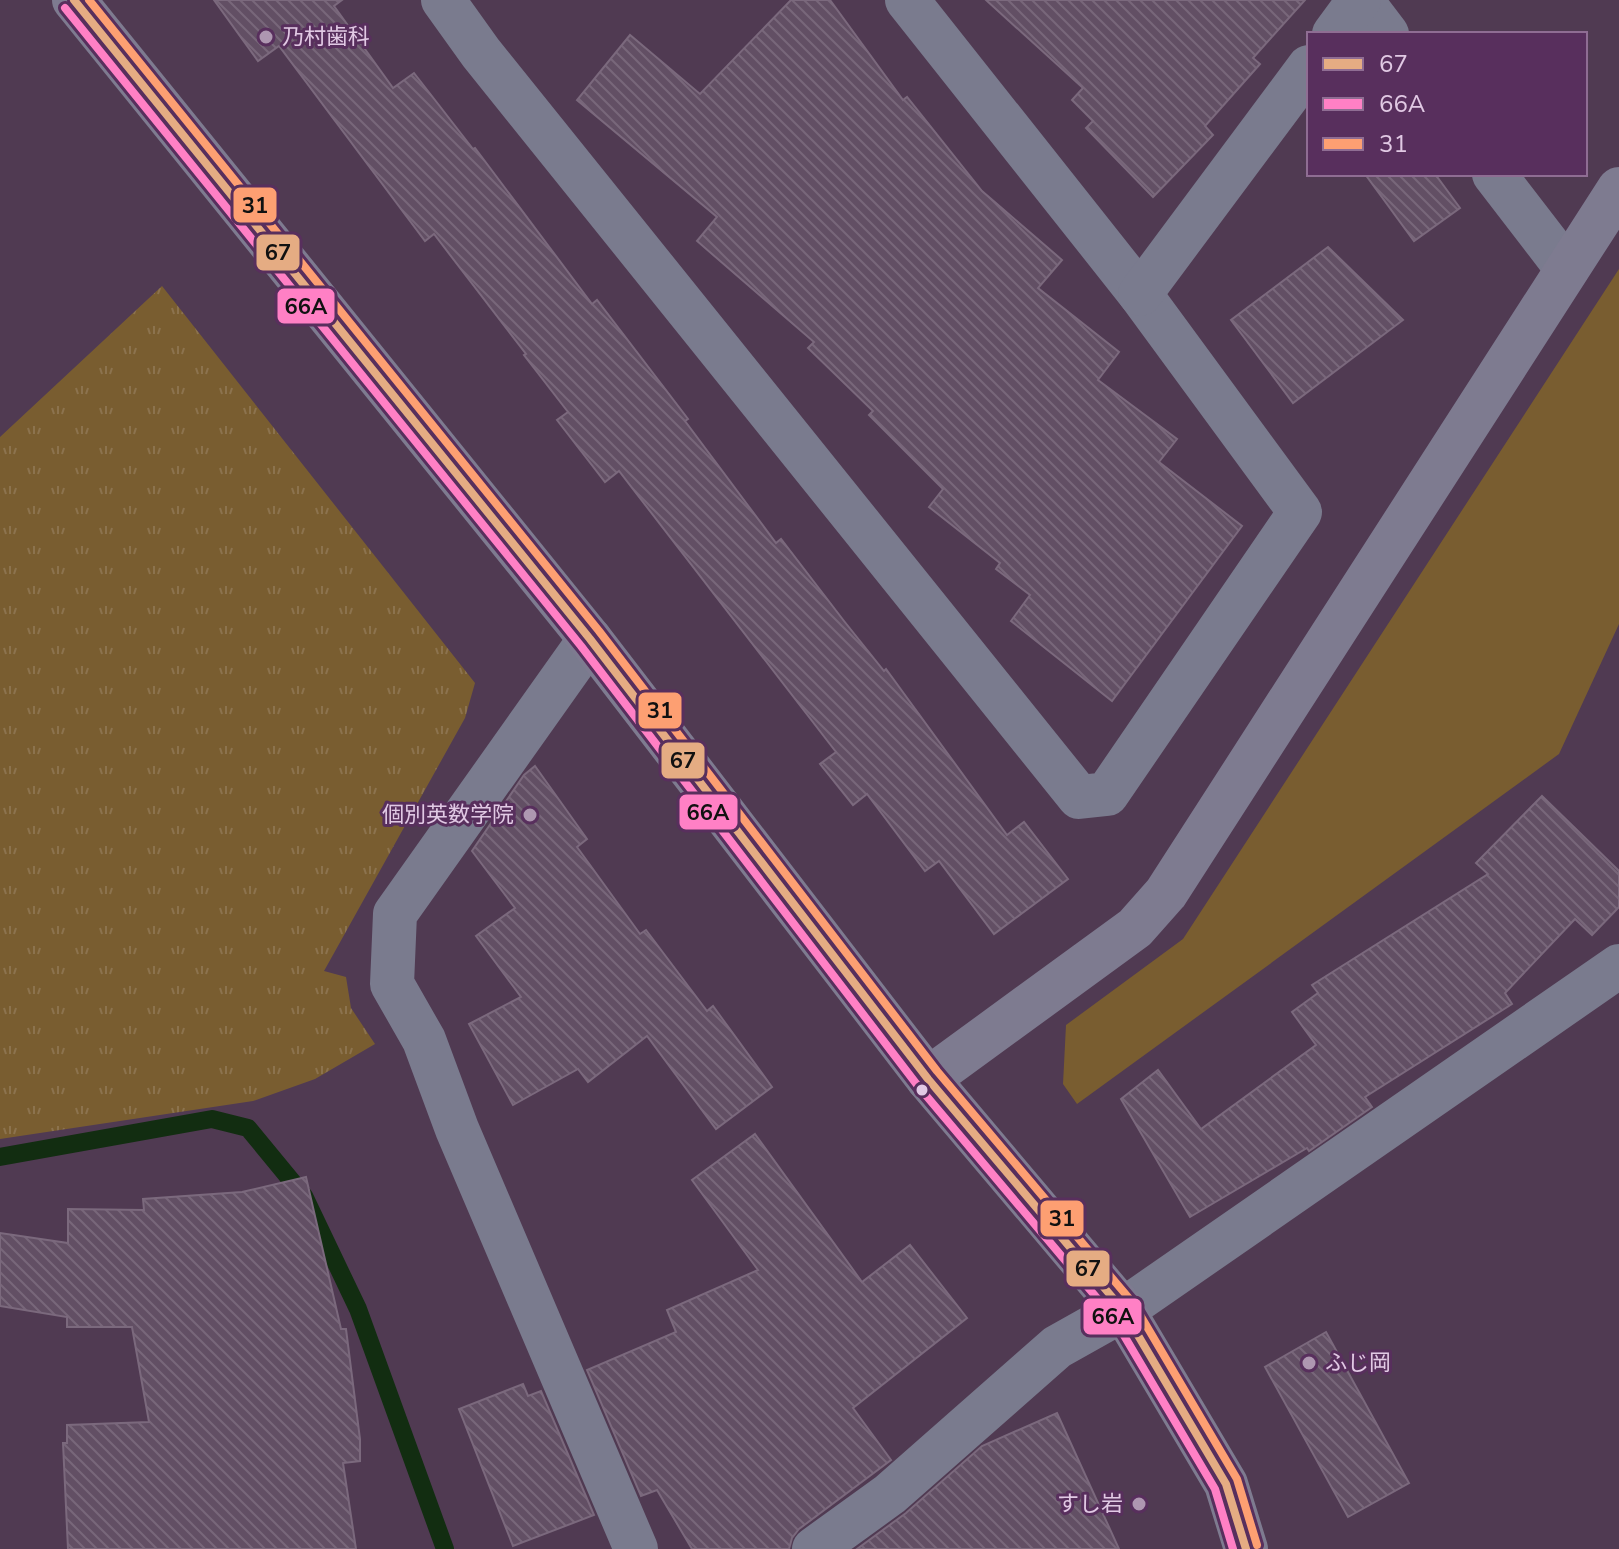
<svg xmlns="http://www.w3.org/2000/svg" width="1619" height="1549" viewBox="0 0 1619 1549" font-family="'Nunito Sans','Noto Sans JP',sans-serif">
<defs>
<pattern id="park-tufts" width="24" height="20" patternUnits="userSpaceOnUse" patternTransform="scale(2)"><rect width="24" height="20" fill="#795d30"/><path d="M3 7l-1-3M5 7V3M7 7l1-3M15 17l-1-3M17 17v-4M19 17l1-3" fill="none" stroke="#8c734e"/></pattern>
<pattern id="building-back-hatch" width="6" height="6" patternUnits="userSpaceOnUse" patternTransform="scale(2)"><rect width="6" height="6" fill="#624f64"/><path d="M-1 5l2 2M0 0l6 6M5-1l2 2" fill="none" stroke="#78677a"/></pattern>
</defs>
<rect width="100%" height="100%" fill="#503a52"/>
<path fill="#795d30" d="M 1619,269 L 1619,624 L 1559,754 L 1077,1104 L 1063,1084 L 1066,1025 L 1183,939 Z"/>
<path fill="url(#park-tufts)" d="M 162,286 L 475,683 L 465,718 L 324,971 L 346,977 L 351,1008 L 375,1044 L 315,1079 L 253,1101 L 0,1139 L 0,437 Z"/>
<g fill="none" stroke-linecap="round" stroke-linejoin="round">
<path stroke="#122d11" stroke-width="18" d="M 0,1157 L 212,1119 L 248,1128 L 304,1196 L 358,1309 L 445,1549"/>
</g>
<g fill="url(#building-back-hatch)" stroke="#7b697d" stroke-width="2">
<path d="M 214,0 L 342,0 L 334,6 L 393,88 L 414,73 L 473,149 L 475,148 L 592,304 L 597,300 L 688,419 L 685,421 L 776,543 L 781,539 L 844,621 L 884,671 L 886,669 L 1007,835 L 1024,822 L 1068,879 L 994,934 L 939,861 L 925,871 L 867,794 L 853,805 L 820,764 L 836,752 L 619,471 L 605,482 L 557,420 L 568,412 L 524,355 L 526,354 L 434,234 L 425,241 L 279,46 L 258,61 Z"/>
<path d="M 791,0 L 830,0 L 903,100 L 907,97 L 982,191 L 1062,260 L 1038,288 L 1119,352 L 1098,380 L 1177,439 L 1159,462 L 1242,526 L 1112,701 L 1011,621 L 1030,595 L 996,569 L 1000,563 L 929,507 L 943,489 L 869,415 L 873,411 L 808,348 L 814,342 L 697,241 L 717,217 L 577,100 L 630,35 L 700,94 Z"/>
<path d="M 986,0 L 1305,0 L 1253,58 L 1260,64 L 1205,126 L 1213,135 L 1153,197 L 1086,128 L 1093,121 L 1072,100 L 1083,88 Z"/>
<path d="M 1365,174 L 1435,174 L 1460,208 L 1414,241 Z"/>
<path d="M 1328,247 L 1403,320 L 1293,403 L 1231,320 Z"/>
<path d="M 535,766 L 587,839 L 577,847 L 640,934 L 646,930 L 707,1011 L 713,1006 L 772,1087 L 716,1129 L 647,1036 L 588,1082 L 578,1069 L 513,1105 L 469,1024 L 521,997 L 476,936 L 515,908 L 472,851 L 524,775 Z"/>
<path d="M 1542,796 L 1619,871 L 1619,907 L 1592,935 L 1575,919 L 1505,993 L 1512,1004 L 1365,1097 L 1372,1107 L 1309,1151 L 1307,1148 L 1190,1217 L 1121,1099 L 1158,1070 L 1201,1129 L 1316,1045 L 1292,1012 L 1318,993 L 1312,985 L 1488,874 L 1476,863 Z"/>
<path d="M 755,1134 L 862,1282 L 910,1245 L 967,1318 L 853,1408 L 891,1460 L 799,1529 L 792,1538 L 789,1549 L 692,1549 L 657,1490 L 641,1496 L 587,1370 L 676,1332 L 667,1310 L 758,1270 L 692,1180 Z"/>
<path d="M 306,1177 L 341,1329 L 346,1329 L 360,1439 L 360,1461 L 343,1463 L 356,1549 L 68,1549 L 63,1443 L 67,1443 L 67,1425 L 149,1422 L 132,1327 L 67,1327 L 67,1317 L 0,1306 L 0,1233 L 68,1243 L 68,1209 L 144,1210 L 143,1199 L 242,1192 Z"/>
<path d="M 1326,1332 L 1409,1483 L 1348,1517 L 1265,1367 Z"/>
<path d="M 523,1384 L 528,1396 L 541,1391 L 594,1515 L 513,1546 L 459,1409 Z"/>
<path d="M 1057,1413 L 1119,1549 L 857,1549 L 906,1513 L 982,1446 Z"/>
</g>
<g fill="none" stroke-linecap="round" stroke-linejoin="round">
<g stroke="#7a7b8e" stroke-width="44">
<path d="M 443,0 L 481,53 L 1079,797 L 1107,794 L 1300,512 L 1140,294 L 907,0"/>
<path d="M 1361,0 L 1387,34"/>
<path d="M 1334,34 L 1359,0"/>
<path d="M 1494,174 L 1567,269"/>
<path d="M 1140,294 L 1309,67"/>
<path d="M 590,639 L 395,914 L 392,984 L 424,1040 L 457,1129 L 636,1549"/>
<path d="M 814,1549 L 890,1494 L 1057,1347 L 1123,1310 L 1619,966"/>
</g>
<g stroke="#7e7b90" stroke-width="44">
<path d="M 74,0 L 590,639 L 928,1079 L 1123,1310 L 1226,1484 L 1246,1549"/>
<path d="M 928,1079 L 1135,928 L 1166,893 L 1619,189"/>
</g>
<g stroke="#582f5d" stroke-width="14">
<path id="bus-1" d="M 74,0 L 590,639 L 928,1079 L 1123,1310 L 1226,1484 L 1246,1549"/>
</g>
<g stroke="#582f5d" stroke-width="14">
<path id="bus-2" d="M 65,8 L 581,646 L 918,1086 L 1113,1317 L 1215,1489 L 1233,1549"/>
</g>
<g stroke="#582f5d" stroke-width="14">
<path id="bus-3" d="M 89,0 L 599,631 L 937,1071 L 1133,1303 L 1237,1479 L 1257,1545"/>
</g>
<use href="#bus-1" stroke="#e5ac83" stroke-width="8"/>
<use href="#bus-2" stroke="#ff80c5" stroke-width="8"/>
<use href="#bus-3" stroke="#fd9f72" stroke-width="8"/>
</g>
<g fill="#ae97b1" stroke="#582f5d" stroke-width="3">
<circle cx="266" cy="37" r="8"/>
<circle cx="530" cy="815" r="8"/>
<circle cx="1309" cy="1363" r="8"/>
<circle cx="1139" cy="1504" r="8"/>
</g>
<circle fill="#e1c9e4" stroke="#582f5d" stroke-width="3" cx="922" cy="1090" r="7"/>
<g text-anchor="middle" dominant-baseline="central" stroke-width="6" stroke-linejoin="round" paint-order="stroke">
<g font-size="22" fill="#e1c9e4" stroke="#582f5d" text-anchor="start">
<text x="282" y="37">乃村歯科</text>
<text x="514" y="815" text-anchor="end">個別英数学院</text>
<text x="1325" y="1363">ふじ岡</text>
<text x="1123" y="1504" text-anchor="end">すし岩</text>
</g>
</g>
<g stroke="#582f5d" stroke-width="3">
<rect x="232" y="186" width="46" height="38" rx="8" fill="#fd9f72"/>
<rect x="255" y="233" width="46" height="39" rx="8" fill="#e5ac83"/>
<rect x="276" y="287" width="60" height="38" rx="8" fill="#ff80c5"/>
<rect x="637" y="691" width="46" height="39" rx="8" fill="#fd9f72"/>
<rect x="660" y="741" width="46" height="39" rx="8" fill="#e5ac83"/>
<rect x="678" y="793" width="61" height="38" rx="8" fill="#ff80c5"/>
<rect x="1039" y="1199" width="46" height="39" rx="8" fill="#fd9f72"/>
<rect x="1065" y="1249" width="46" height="39" rx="8" fill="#e5ac83"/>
<rect x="1082" y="1297" width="61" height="39" rx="8" fill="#ff80c5"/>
</g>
<g font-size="22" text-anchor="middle" font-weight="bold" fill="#111">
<text x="255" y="213">31</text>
<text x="278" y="260">67</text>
<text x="306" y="314">66A</text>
<text x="660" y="718">31</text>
<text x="683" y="768">67</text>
<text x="708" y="820">66A</text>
<text x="1062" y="1226">31</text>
<text x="1088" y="1276">67</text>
<text x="1113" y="1324">66A</text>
</g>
<rect x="1307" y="32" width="280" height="144" fill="#582f5d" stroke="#8f6d93" stroke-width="2"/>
<rect x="1323" y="58" width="40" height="12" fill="#e5ac83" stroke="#8f6d93" stroke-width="2"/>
<text x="1379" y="72" font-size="24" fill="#e1c9e4">67</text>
<rect x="1323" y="98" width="40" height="12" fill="#ff80c5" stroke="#8f6d93" stroke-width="2"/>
<text x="1379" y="112" font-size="24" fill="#e1c9e4">66A</text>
<rect x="1323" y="138" width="40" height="12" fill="#fd9f72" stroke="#8f6d93" stroke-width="2"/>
<text x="1379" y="152" font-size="24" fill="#e1c9e4">31</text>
</svg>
